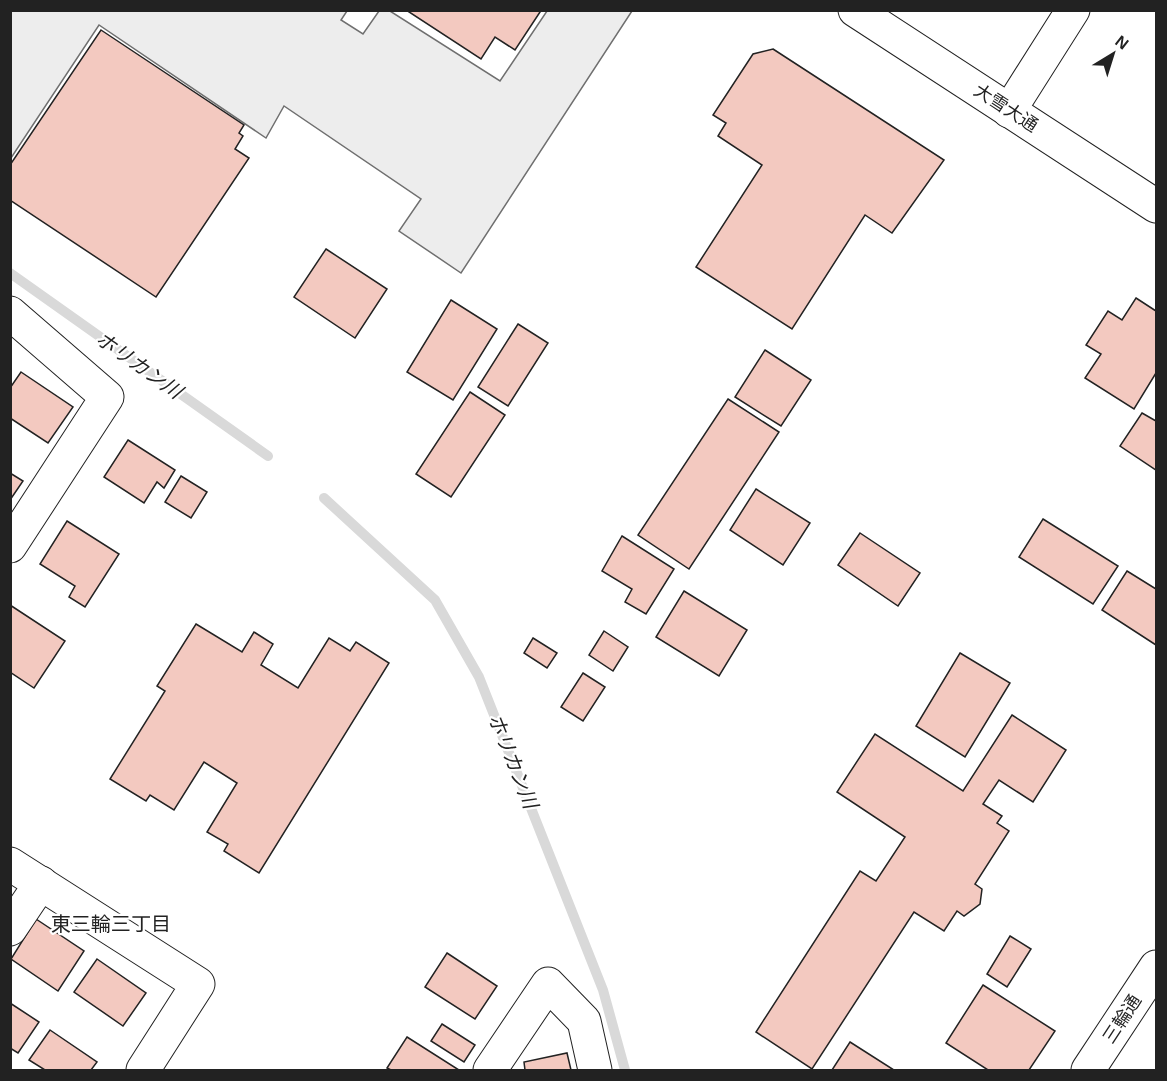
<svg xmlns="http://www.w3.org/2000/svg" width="1167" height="1081" viewBox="0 0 1167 1081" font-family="Helvetica,'Noto Sans JP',sans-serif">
<rect width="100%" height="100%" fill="#fff"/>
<path fill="#ededed" stroke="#6f6f6f" stroke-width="1.5" d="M 11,10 L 347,11 L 341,20 L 363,34 L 379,11 L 390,11 L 500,81 L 547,11 L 632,11 L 461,273 L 399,231 L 421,199 L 284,106 L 266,138 L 99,25 L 11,158 Z"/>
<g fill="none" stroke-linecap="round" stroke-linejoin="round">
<g stroke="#d9d9d9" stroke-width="10">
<path d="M 10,273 L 268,456"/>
<path d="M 324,498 L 435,600 L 479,677 L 603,990 L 625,1070"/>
</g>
</g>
<g fill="#f3c9c0" stroke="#222" stroke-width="1.5">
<path d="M 406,10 L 538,10 L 540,12 L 515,50 L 495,37 L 481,59 Z"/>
<path d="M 101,30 L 244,125 L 239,133 L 243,136 L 235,149 L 249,158 L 156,297 L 10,200 L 10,165 Z"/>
<path d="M 773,49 L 944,160 L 892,233 L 865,215 L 792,329 L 696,267 L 762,165 L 718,136 L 726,123 L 713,115 L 753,54 Z"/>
<path d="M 326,249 L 387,289 L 355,338 L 294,297 Z"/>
<path d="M 1136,298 L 1156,311 L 1156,373 L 1134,409 L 1085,378 L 1101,354 L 1086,345 L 1108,311 L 1122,320 Z"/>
<path d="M 451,300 L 497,329 L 453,400 L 407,372 Z"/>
<path d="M 518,324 L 548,343 L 508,406 L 478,387 Z"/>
<path d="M 765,350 L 811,380 L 781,426 L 735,397 Z"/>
<path d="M 21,372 L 73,407 L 48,443 L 10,418 L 10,388 Z"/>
<path d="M 470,392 L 505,415 L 451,497 L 416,474 Z"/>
<path d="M 728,399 L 779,432 L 689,569 L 638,535 Z"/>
<path d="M 1142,413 L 1156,421 L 1156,470 L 1120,446 Z"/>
<path d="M 128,440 L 175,470 L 164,488 L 157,482 L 144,503 L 104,477 Z"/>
<path d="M 10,473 L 23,481 L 10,500 Z"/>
<path d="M 181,476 L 207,492 L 191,518 L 165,502 Z"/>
<path d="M 756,489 L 810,523 L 783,565 L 730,530 Z"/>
<path d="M 1043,519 L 1118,566 L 1093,604 L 1019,557 Z"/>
<path d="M 67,521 L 119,554 L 85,607 L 69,597 L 75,586 L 40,564 Z"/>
<path d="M 860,533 L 920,573 L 898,606 L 838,565 Z"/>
<path d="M 622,536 L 674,569 L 646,614 L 625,602 L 632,589 L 602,571 Z"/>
<path d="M 1127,571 L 1156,589 L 1156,645 L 1102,610 Z"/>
<path d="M 684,591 L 747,630 L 719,676 L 656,637 Z"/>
<path d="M 10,605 L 65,641 L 34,688 L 10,672 Z"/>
<path d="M 196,624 L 242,652 L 254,632 L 273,644 L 261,665 L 298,688 L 329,638 L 350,651 L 356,642 L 389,663 L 259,873 L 224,851 L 228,844 L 207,832 L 237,783 L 204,762 L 174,810 L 150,795 L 146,801 L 110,779 L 165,691 L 157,686 Z"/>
<path d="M 604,631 L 628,647 L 613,671 L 589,655 Z"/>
<path d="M 533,638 L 557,653 L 547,668 L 524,653 Z"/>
<path d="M 960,653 L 1010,683 L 965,757 L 916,726 Z"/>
<path d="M 583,673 L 605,687 L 583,721 L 561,707 Z"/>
<path d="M 1012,715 L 1066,750 L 1033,802 L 999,780 L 983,804 L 1002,816 L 997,823 L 1009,831 L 975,884 L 982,889 L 980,904 L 964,916 L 957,911 L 944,931 L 914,912 L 812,1069 L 756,1032 L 860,871 L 876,881 L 905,837 L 837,792 L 875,734 L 963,791 Z"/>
<path d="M 36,919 L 84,951 L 58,991 L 11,959 Z"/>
<path d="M 1010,936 L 1031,949 L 1007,987 L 987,974 Z"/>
<path d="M 447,953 L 497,986 L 475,1019 L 425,987 Z"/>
<path d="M 97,959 L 146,993 L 123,1026 L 74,992 Z"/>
<path d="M 983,985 L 1055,1031 L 1029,1070 L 988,1070 L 946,1043 Z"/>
<path d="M 10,1003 L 39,1022 L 18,1053 L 10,1048 Z"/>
<path d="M 442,1024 L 475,1045 L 464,1062 L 431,1041 Z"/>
<path d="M 50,1030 L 97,1062 L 91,1070 L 45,1070 L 29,1060 Z"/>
<path d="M 407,1037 L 459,1070 L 391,1070 L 387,1068 Z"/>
<path d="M 850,1042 L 894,1070 L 832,1070 Z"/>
<path d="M 567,1053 L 571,1070 L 525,1070 L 524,1062 Z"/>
</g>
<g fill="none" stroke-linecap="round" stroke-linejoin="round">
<g stroke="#222" stroke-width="35">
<g id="minor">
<path d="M 1009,111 L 1073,10"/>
<path d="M 10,313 L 107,397 L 10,546"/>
<path d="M 10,864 L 198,984 L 143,1070"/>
<path d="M 10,929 L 41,883"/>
<path d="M 490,1070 L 548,984 L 584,1021 L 595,1070"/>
<path d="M 1088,1070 L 1156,967"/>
</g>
</g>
<g stroke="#222" stroke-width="35">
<path id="highway" d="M 855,10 L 1156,206"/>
</g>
<use href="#minor" stroke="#fff" stroke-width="33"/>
<use href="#highway" stroke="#fff" stroke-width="33"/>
</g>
<g text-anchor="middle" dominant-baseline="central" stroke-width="4.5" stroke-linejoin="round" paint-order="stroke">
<g font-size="18" fill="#222" stroke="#fff">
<text transform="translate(1006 108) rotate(33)">大雪大通</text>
<text transform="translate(1122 1019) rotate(-57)">三輪通</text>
</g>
<g font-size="20" font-style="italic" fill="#222" stroke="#fff">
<text transform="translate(139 365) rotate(35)">ホリカン川</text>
<text transform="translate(513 761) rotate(68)">ホリカン川</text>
</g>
<g font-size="20" fill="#222" stroke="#fff">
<text x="111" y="924">東三輪三丁目</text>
</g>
</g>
<rect width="1167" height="1081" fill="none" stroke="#222222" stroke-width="24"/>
<g transform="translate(1113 54) rotate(38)" stroke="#ffffff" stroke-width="4.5" paint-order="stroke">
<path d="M0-4.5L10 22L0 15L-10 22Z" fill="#222222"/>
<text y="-9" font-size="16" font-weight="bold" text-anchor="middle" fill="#222222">N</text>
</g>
</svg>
